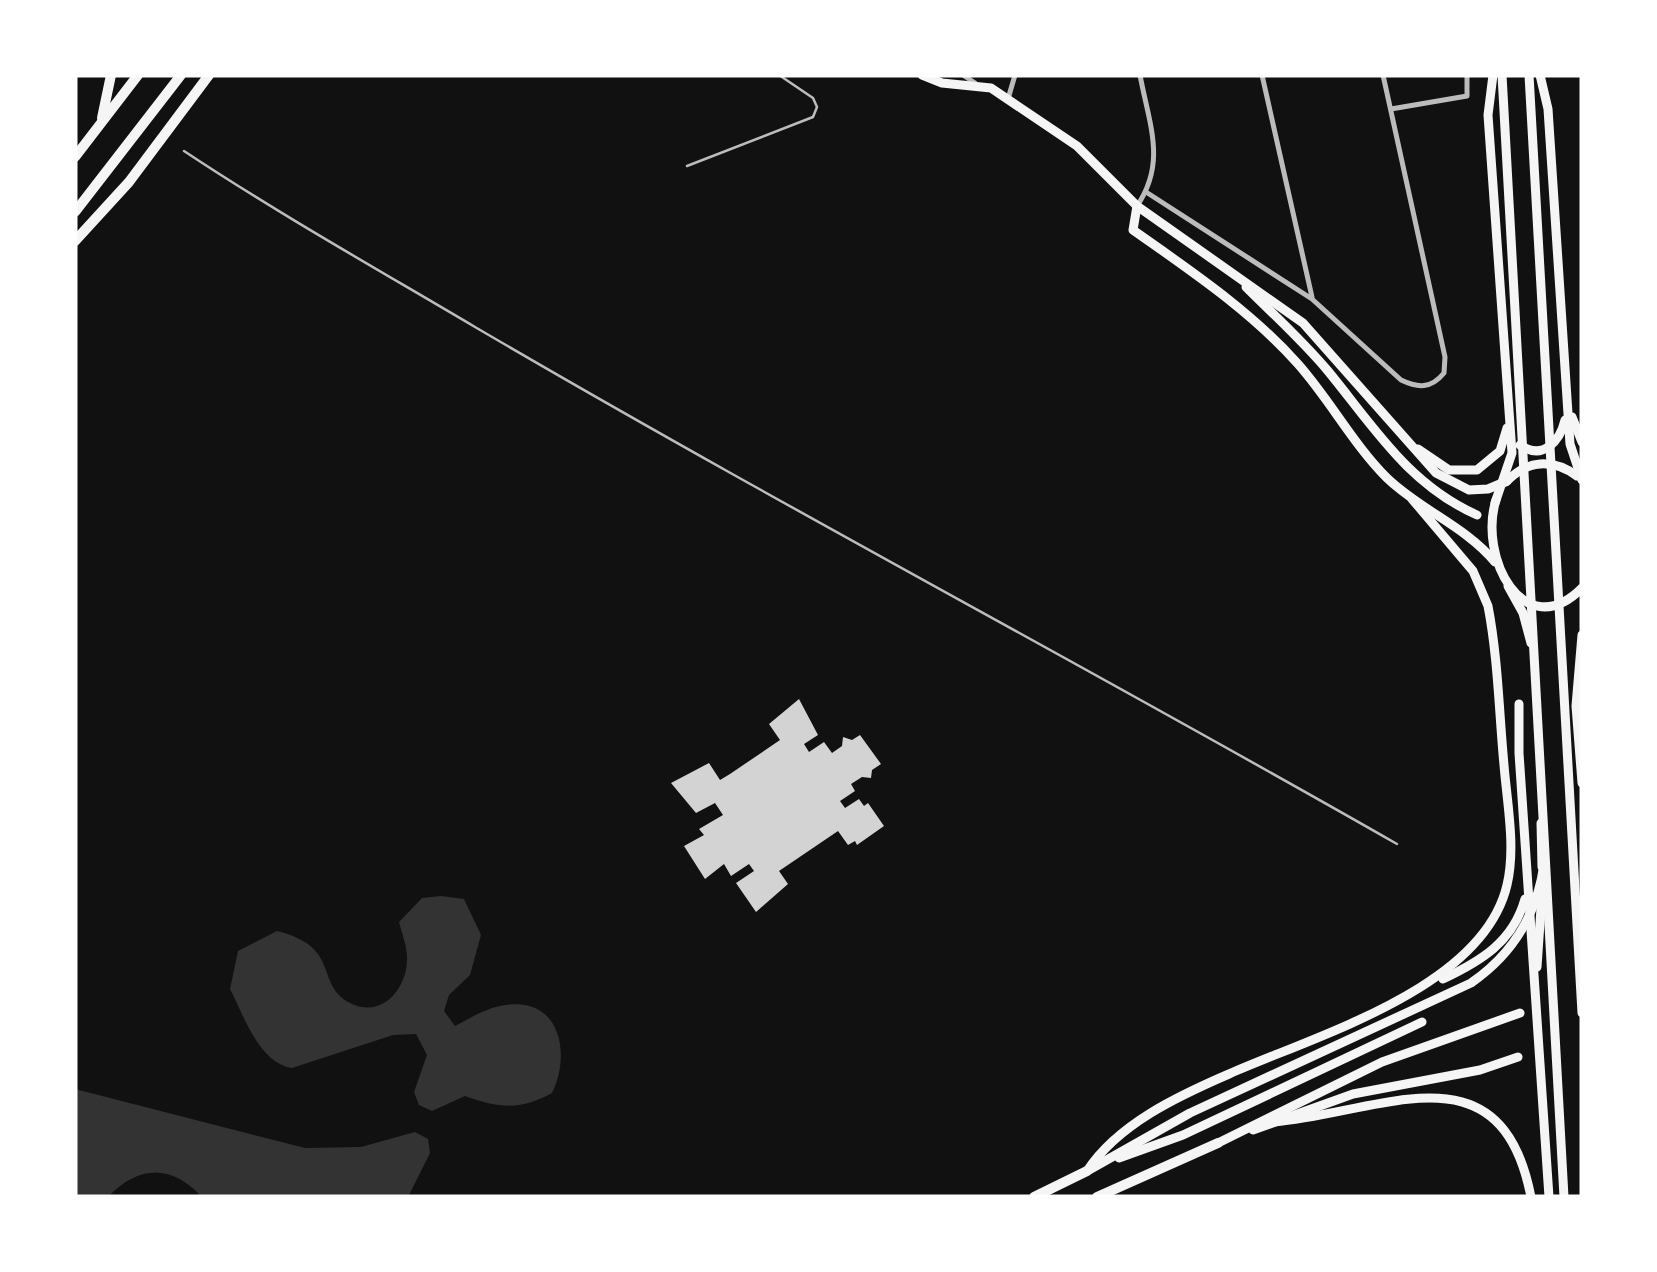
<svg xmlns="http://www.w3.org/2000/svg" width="1657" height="1272" viewBox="0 0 1657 1272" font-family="'Times New Roman',serif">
<rect width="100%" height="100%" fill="#111"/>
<g fill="#333">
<path d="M 441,896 L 464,899 L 481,935 L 470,975 L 449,995 L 444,1011 L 455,1026 C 472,1017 488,1007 506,1005 C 561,997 571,1055 552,1093 C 519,1111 499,1108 465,1096 L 432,1111 L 419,1105 L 414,1092 L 427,1055 L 416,1034 L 393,1035 L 292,1068 C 259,1063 244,1016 230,989 L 238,951 L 277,931 C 342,947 314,984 350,1003 C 381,1019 406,990 407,961 C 408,948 402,934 399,922 L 422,898 Z"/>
<path d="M 75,1089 L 305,1148 L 361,1147 L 415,1132 L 428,1139 L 430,1153 L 408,1197 L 202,1197 C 171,1164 139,1165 108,1197 L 75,1197 Z"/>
</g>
<path fill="#d3d3d3" d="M 799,699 L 818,735 L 804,744 L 809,752 L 824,742 L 832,753 L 842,746 L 843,737 L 852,740 L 860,735 L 881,764 L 872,770 L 871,778 L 862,777 L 851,784 L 855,791 L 840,801 L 845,808 L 859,799 L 864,806 L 868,803 L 884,826 L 857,845 L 855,841 L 848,845 L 838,831 L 779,871 L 788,884 L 756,912 L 736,883 L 754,871 L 749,864 L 731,876 L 724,864 L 705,879 L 684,846 L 704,835 L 699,829 L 723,815 L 715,803 L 696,813 L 671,783 L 709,763 L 720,780 L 730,774 L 780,740 L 769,724 Z"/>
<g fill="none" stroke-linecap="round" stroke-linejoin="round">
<g stroke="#bcbcbc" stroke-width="2.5">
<path d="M 184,151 C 279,214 377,269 475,327 C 779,505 1091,669 1397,844"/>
<path d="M 687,166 L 813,117 L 817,107 L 813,98 L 779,75"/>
</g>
<g stroke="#bcbcbc" stroke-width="5">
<path d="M 963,75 L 975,83"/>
<path d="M 1262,75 L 1312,297"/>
<path d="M 1008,99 L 1015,75"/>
<path d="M 1391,109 L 1467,96 L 1467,75"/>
<path d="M 1146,192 L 1312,299 L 1401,380 C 1418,388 1431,389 1444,373 L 1445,357 L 1383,75"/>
<path d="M 1137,206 C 1167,162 1149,124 1140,75"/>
</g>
<g stroke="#f5f5f5" stroke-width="9">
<path d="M 922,75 L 942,83 L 991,88 L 1077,146 L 1137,206 L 1303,323 L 1436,473 L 1469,490 L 1488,489 L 1507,481"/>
<path d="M 1493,75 L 1488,115 L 1512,453 L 1495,503"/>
<path d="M 1502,75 L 1564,1197"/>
<path d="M 1529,75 L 1582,1013"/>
<path d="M 1540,75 L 1548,109 L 1570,444 L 1582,480"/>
<path d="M 1137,206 L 1133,230 C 1191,271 1251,311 1298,364 C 1330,400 1353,444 1387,478 C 1420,510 1465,526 1495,562"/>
<path d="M 1246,287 C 1274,315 1303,341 1328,371 C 1374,427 1408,484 1477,515"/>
<path d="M 1572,417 L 1582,442"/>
<path d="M 1520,445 C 1543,461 1560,441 1565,420"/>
<path d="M 1418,449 L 1449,470 L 1477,470 L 1500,451 L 1507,428"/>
<path d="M 1506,482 C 1527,460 1552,458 1577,476"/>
<path d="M 1496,500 C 1478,557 1524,646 1582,588"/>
<path d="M 1508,586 L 1523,613 L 1531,643"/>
<path d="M 1582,635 L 1576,706 L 1582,783"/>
<path d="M 1519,704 L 1519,753 L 1549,1197"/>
<path d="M 1541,823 L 1542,867"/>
<path d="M 1537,967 L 1542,893"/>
<path d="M 1443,979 C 1481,961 1513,942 1525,899"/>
<path d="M 1274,1122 C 1384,1112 1501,1043 1531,1197"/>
<path d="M 1253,1130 L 1353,1094 L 1480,1070 L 1518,1057"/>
<path d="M 1218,1143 L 1382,1062 L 1520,1013"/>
<path d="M 1119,1158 L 1183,1135 L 1422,1022"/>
<path d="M 1089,1170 L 1190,1113 L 1471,983 C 1513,954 1537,915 1544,864"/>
<path d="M 1087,1171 C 1118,1124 1178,1096 1229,1074 C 1317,1035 1483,988 1507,885 C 1516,847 1507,803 1504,765 C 1499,712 1498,658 1488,606 L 1473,571 L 1412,499"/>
</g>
<g stroke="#f5f5f5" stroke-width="10">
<path d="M 102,118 L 111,75"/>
<path d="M 75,157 L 138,75"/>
<path d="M 75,212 L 181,75"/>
<path d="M 75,241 L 129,182 L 209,75"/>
<path d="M 1034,1197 L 1087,1171"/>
<path d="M 1097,1197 L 1218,1143"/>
</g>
</g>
<rect width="1657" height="1272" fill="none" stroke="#ffffff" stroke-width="155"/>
</svg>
